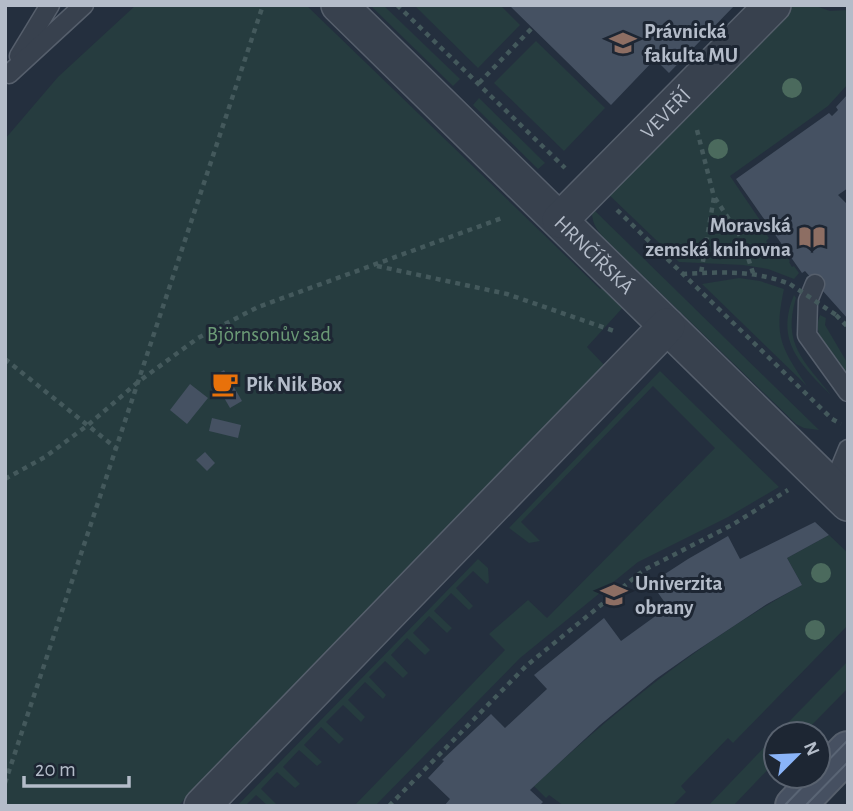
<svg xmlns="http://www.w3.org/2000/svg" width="853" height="811" viewBox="0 0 853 811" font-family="'Alegreya Sans',sans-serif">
<rect width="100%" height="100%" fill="#242f3e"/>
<g fill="#263c3f">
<path d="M 136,5 L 306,5 L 600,289 L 606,286 L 626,304 L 587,347 L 605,366 L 178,806 L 5,806 L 5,139 L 58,77 Z"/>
<path d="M 370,5 L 383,5 L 460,79 L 453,86 Z"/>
<path d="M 414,5 L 500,5 L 520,25 L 478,68 Z"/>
<path d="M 786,5 L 813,5 L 830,11 L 848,10 L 848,84 L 828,106 L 730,176 L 768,232 L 766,234 L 769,238 L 766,241 L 772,248 L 778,244 L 790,261 L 789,262 L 792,267 L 794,266 L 799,273 L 794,279 L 768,269 L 743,265 L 679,262 L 605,191 Z"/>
<path d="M 536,41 L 605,108 L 564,151 L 494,83 Z"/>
<path d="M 479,98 L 545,163 L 538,169 L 473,105 Z"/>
<path d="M 592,208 L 819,430 L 804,428 L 796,424 L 607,241 C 597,231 591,223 592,208 Z"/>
<path d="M 739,278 L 760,281 L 784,289 C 774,336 780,346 807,386 L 702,284 Z"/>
<path d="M 794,295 L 796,298 C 782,344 804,361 831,395 C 800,364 775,341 794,295 Z"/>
<path d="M 820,315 L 826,318 L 825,325 L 848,364 L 848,375 C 835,359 810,338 820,315 Z"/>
<path d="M 660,371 L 779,487 L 728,517 L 638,562 L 520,658 L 375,806 L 354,806 L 505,650 L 489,634 L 528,600 L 547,618 L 715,448 L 653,386 L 521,522 L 540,541 L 529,543 L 509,528 Z"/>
<path d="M 829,535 L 848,553 L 848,625 L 733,743 L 728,738 L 681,786 L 686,792 L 672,806 L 564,806 L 549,795 L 546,798 L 534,786 C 618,708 701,641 802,585 L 787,558 Z"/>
<path d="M 478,559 L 488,568 L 489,582 L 487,584 L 473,571 L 456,588 L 473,606 L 469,610 L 451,593 L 434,611 L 452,628 L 447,633 L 429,616 L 413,633 L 430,650 L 425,655 L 407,638 L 391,655 L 408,673 L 403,678 L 385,661 L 369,677 L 386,695 L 383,699 L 365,682 L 348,700 L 365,717 L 361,722 L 343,705 L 326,722 L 344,739 L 339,744 L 321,727 L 304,745 L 322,762 L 317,766 L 299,750 L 283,767 L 300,784 L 295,788 L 277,772 L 261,789 L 278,806 L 268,806 L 256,795 L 245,806 L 237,806 Z"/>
<path d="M 848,661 L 848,688 L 803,734 L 777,734 Z"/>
<path d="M 776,735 L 776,761 L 733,806 L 708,806 Z"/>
</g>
<g fill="#455162">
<path d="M 509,5 L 735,5 L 669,73 L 655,59 L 611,105 Z"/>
<path d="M 848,94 L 848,188 L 838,195 L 848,205 L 848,319 L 805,271 L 802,273 L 736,179 L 829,113 L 832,116 L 838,110 L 836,107 Z"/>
<path d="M 224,370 L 242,401 L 230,408 L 212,377 Z"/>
<path d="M 190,384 L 208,398 L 187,424 L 170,410 Z"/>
<path d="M 212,418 L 241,425 L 238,438 L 209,431 Z"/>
<path d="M 205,452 L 215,463 L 207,471 L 196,460 Z"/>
<path d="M 815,522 L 829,535 L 787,558 L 802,585 L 767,604 L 693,653 L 656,679 L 600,725 L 530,790 L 543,802 L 539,806 L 444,806 L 450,799 L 428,778 L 444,761 L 442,760 L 491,714 L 505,728 L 547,689 L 534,675 L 604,618 L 621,641 L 668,607 L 651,583 L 688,559 L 728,536 L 740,559 Z"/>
</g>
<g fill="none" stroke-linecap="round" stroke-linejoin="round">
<g stroke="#565f6c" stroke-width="21">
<g id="lane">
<path d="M 19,56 L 50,5"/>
<path d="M 9,74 L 84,5"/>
<path d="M 815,284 L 808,301 L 807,335 L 848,392"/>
<path d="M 832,488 L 848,449"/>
</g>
</g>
<g stroke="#565f6c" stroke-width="38">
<g id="street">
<path id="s1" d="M 339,5 L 848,503"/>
<path id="s2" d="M 560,220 L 773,5"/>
<path d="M 202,806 L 667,326"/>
</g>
</g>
<g stroke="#565f6c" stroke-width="42">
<path id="secondary" d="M 795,806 L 848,751"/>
</g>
<g stroke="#44595c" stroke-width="4.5" stroke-dasharray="5 5" stroke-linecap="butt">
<path d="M 397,5 L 565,168"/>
<path d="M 479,83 L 532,28"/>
<path d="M 697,130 L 714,197 L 701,273"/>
<path d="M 715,198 L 742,239 L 753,273"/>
<path d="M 617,210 L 832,419 L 841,424"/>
<path d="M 377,266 L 507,294 L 614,331"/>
<path d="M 682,274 C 720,272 752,270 787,283"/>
<path d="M 836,315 L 848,327"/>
<path d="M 5,359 L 116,448"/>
<path d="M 5,479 L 45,457 L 88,425 L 138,382 L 198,338 L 258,307 L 505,217"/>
<path d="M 5,783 L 263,5"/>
<path d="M 389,806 L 526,666 L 644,570 L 732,525 L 788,490"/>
</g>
<use href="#lane" stroke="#38414e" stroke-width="18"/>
<use href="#street" stroke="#38414e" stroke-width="35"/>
<use href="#secondary" stroke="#465061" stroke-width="38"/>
<g stroke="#5a6575" stroke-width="2">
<path d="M 818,771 L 848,740"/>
<path d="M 784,806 L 813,776"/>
<path d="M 805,806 L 848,762"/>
</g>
<path stroke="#44595c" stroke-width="4.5" stroke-dasharray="5 5" stroke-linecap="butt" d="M 790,284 L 836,315"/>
</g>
<g fill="#4b6a5d">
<circle cx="792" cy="88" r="10"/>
<circle cx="718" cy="149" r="10"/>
<circle cx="821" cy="573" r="10"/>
<circle cx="815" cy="630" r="10"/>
</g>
<defs>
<g id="university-bare" transform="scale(2.1)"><path d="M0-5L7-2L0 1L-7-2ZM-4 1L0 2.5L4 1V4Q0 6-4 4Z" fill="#8d6e63" stroke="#1d2633" stroke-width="2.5" paint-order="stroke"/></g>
<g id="library-bare" transform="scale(2.1)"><path d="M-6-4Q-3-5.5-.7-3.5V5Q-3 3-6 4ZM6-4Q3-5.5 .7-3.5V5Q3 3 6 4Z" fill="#8d6e63" stroke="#1d2633" stroke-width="2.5" paint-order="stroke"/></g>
<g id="cafe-bare" transform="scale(2.1)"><path d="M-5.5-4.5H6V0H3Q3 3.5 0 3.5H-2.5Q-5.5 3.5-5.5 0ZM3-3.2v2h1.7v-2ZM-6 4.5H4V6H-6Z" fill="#e8710a" stroke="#1d2633" stroke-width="2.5" paint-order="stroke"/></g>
</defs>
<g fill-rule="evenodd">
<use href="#university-bare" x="623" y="43"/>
<use href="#library-bare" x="812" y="237"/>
<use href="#cafe-bare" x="225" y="384"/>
<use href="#university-bare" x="614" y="595"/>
</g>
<g text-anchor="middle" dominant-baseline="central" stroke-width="6" stroke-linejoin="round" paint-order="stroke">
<g font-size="21" font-weight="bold" fill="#b4bcc9" stroke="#1d2633" text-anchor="start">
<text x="644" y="31">Právnická<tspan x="644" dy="24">fakulta MU</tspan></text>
<text x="791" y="225" text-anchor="end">Moravská<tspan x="791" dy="24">zemská knihovna</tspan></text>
<text x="246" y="384">Pik Nik Box</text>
<text x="635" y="583">Univerzita<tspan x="635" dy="24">obrany</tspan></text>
</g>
<g font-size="21" fill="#b4bcc9" stroke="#1d2633">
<text stroke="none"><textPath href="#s2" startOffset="150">VEVEŘÍ</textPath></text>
<text stroke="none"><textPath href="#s1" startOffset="357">HRNČÍŘSKÁ</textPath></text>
</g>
<g font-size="21" fill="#6b9a76" stroke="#1d2633">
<text x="269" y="334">Björnsonův sad</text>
</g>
</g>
<rect width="853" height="811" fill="none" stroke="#b4bcc9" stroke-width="14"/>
<g transform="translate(797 755) rotate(66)"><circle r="33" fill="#1d2633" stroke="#59626f" stroke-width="2"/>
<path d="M0-5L12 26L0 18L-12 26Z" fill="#8ab4f8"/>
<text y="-10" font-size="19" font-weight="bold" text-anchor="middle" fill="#b4bcc9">N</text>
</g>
<path d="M24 776v10h105v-10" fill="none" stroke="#b4bcc9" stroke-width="3.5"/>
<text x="35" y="776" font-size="21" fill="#b4bcc9" stroke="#1d2633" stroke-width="5" paint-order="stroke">20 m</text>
</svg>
